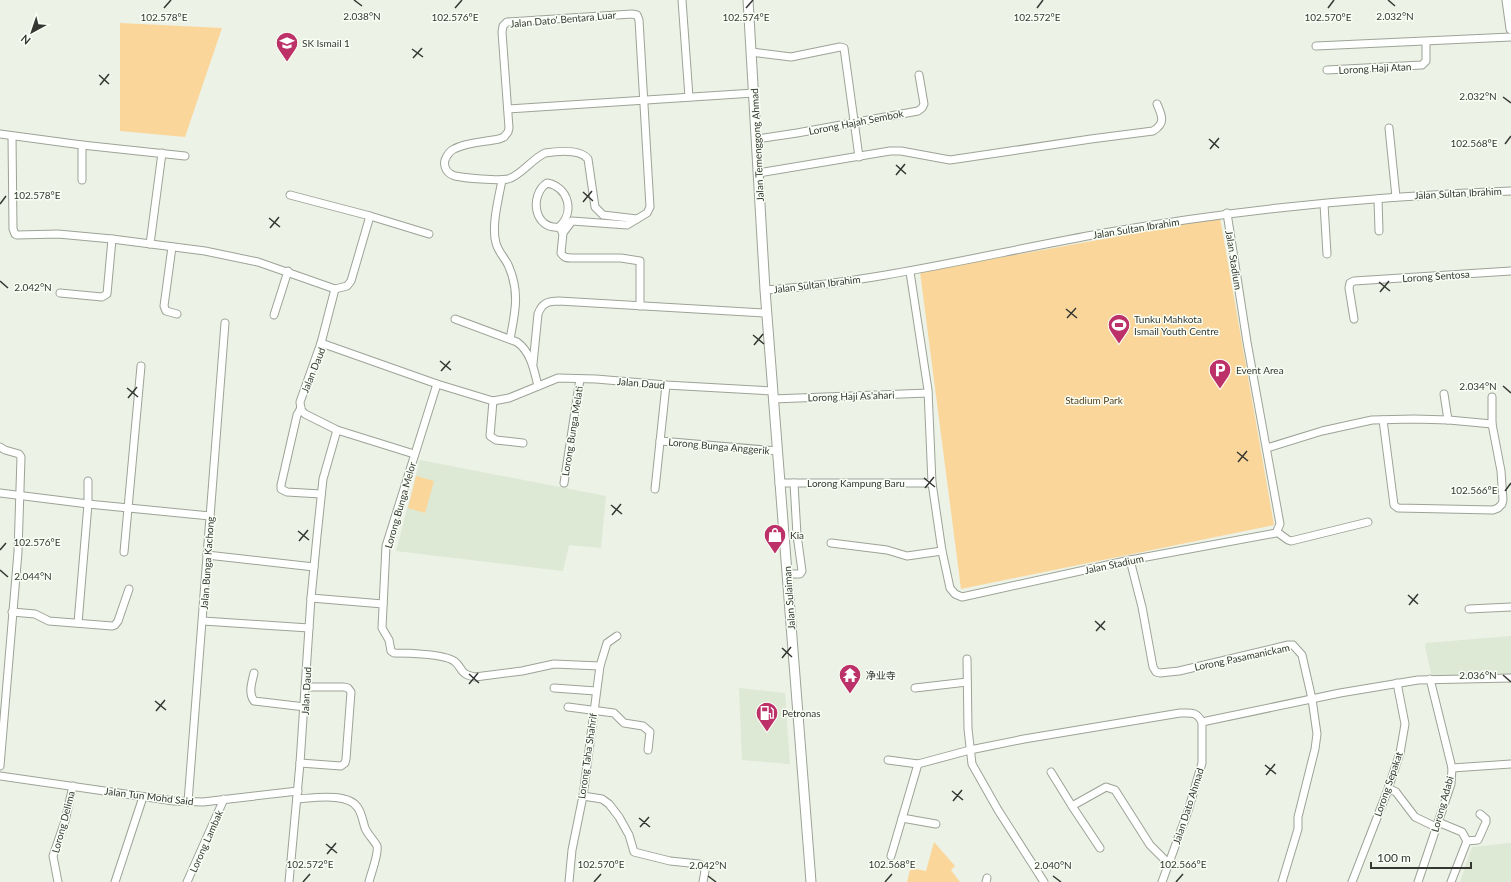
<svg xmlns="http://www.w3.org/2000/svg" width="1511" height="882" viewBox="0 0 1511 882" font-family="Lato,'Noto Sans SC',sans-serif">
<rect width="100%" height="100%" fill="#ecf2e6"/>
<g fill="#dde8d5">
<path d="M 420,460 L 606,496 L 601,548 L 569,545 L 563,571 L 396,551 Z"/>
<path d="M 1511,636 L 1511,676 L 1432,677 L 1425,646 L 1426,643 Z"/>
<path d="M 739,688 L 785,693 L 790,764 L 742,760 Z"/>
<path d="M 1511,843 L 1511,882 L 1460,882 L 1472,847 Z"/>
</g>
<g fill="#fbd69b">
<path d="M 120,23 L 222,28 L 185,137 L 120,131 Z"/>
<path d="M 1220,218 L 1274,525 L 961,589 L 920,272 Z"/>
<path d="M 416,476 L 434,481 L 425,513 L 408,508 Z"/>
<path d="M 934,842 L 955,866 L 951,870 L 960,882 L 907,882 L 910,870 L 916,869 L 926,871 Z"/>
</g>
<g fill="none" stroke-linecap="round" stroke-linejoin="round">
<g stroke="#9ca397" stroke-width="9">
<g id="minor">
<path d="M 682,0 L 689,97"/>
<path d="M 632,14 L 637,15 L 639,20 L 650,207 L 647,213 L 637,219 L 603,215 L 595,207 L 588,159 C 580,149 558,151 545,153 C 532,159 520,176 508,179 C 499,181 464,178 455,176 C 448,174 443,168 445,160 C 447,155 450,151 454,149 C 467,142 485,142 499,139 L 504,137 L 508,132 L 509,128 L 502,32 L 503,26 L 507,22 Z"/>
<path d="M 1316,46 L 1511,37"/>
<path d="M 751,52 L 791,57 L 840,47 L 844,48 L 859,157"/>
<path d="M 1327,70 L 1422,65 L 1426,61 L 1426,42"/>
<path d="M 508,109 L 754,93"/>
<path d="M 1389,128 L 1396,197"/>
<path d="M 0,134 L 82,145 L 82,180"/>
<path d="M 12,136 L 13,229 L 15,234 L 17,235 L 58,234 L 112,239 L 205,251 L 258,262 L 335,289 L 347,286 L 351,281 L 370,216"/>
<path d="M 757,139 L 797,133 L 918,111 L 922,108 L 924,104 L 919,75"/>
<path d="M 82,145 L 185,156"/>
<path d="M 758,173 L 890,151 L 901,151 L 950,160 L 1091,139 L 1153,131 C 1166,123 1162,116 1157,104"/>
<path d="M 502,180 C 499,197 491,226 496,243 C 498,252 506,259 509,267 C 520,293 515,313 510,339"/>
<path d="M 290,195 L 370,216 L 429,234"/>
<path d="M 1378,199 L 1379,231"/>
<path d="M 1324,204 L 1327,254"/>
<path d="M 559,227 C 575,213 569,187 547,183 C 529,195 534,230 559,227 L 563,233 L 561,253 C 564,258 567,258 573,258 L 621,258 L 640,261 L 640,306"/>
<path d="M 563,233 L 572,221 L 627,225 L 637,219"/>
<path d="M 150,244 L 162,153"/>
<path d="M 172,247 L 164,306 L 166,311 L 177,314"/>
<path d="M 910,272 L 928,390 L 932,483 L 942,551 L 950,588 L 955,594 L 962,597 L 1130,560 L 1276,533 L 1280,524 L 1247,342 L 1227,213"/>
<path d="M 765,290 C 880,282 991,253 1104,233 C 1239,209 1375,196 1511,191"/>
<path d="M 60,293 L 102,297 L 107,294 L 112,239"/>
<path d="M 274,315 L 288,271"/>
<path d="M 455,319 L 517,342 C 531,352 534,370 538,386"/>
<path d="M 1354,319 L 1349,288 L 1350,283 L 1354,281 L 1511,271"/>
<path d="M 321,343 L 335,289"/>
<path d="M 533,364 L 538,314 C 542,303 548,301 559,301 L 766,313"/>
<path d="M 437,384 L 386,546 L 382,628 L 389,640 L 391,651 L 394,653 C 407,653 444,654 454,661 C 463,667 458,674 475,677 L 522,671 L 554,664 L 600,666"/>
<path d="M 1444,394 L 1448,420"/>
<path d="M 773,399 L 928,393"/>
<path d="M 493,401 L 490,436 L 496,440 L 523,443"/>
<path d="M 301,408 L 297,415 L 281,485 L 281,489 L 287,492 L 321,494"/>
<path d="M 1383,420 L 1394,505 L 1398,508 L 1493,510 L 1498,508 L 1502,504 L 1503,500 L 1501,471 L 1492,424 L 1492,397"/>
<path d="M 660,441 L 777,451"/>
<path d="M 0,447 L 5,450 L 19,454 L 21,457 L 18,552 L 0,766"/>
<path d="M 1267,448 L 1322,431 L 1372,420 L 1414,419 L 1449,420 L 1492,424"/>
<path d="M 414,454 L 337,430 L 305,414 L 301,410 L 300,402 L 321,343 L 437,384 L 493,401 L 509,398 L 558,378 L 596,379 L 666,385 L 773,391"/>
<path d="M 564,483 L 580,379"/>
<path d="M 779,483 L 932,483"/>
<path d="M 655,489 L 666,385"/>
<path d="M 0,493 L 88,504 L 210,516"/>
<path d="M 1277,532 L 1288,540 L 1291,541 L 1368,522"/>
<path d="M 831,543 L 887,550 L 907,556 L 942,551"/>
<path d="M 124,552 L 141,366"/>
<path d="M 207,555 L 314,567"/>
<path d="M 1130,560 L 1142,607 L 1153,667 L 1156,672 L 1160,673 L 1179,671 L 1288,645 L 1293,645 L 1302,655 L 1312,699 L 1317,734 L 1315,749 L 1298,817 L 1298,829 L 1282,882"/>
<path d="M 787,574 L 800,574 L 802,571 L 797,535 L 794,483"/>
<path d="M 311,598 L 383,604"/>
<path d="M 1469,609 L 1511,607"/>
<path d="M 12,612 L 35,614 L 49,621 L 112,626 L 115,625 L 118,621 L 129,589"/>
<path d="M 203,621 L 309,628"/>
<path d="M 78,623 L 88,504 L 88,481"/>
<path d="M 967,659 L 968,729 L 972,764 L 998,810 L 1044,882"/>
<path d="M 254,673 C 252,682 248,693 254,701 L 305,707"/>
<path d="M 554,688 L 596,691"/>
<path d="M 915,688 L 967,682"/>
<path d="M 568,707 L 614,713 L 624,723 L 643,726 L 650,732 L 648,750"/>
<path d="M 888,760 L 918,764 L 970,750 L 1024,739 L 1180,713 C 1191,713 1196,711 1202,722"/>
<path d="M 300,763 L 341,766 L 345,763 L 346,759 L 351,692 L 348,688 L 344,687 L 306,687"/>
<path d="M 1452,768 L 1511,764"/>
<path d="M 1051,772 L 1072,806 L 1106,787 L 1115,790 L 1150,845 L 1168,863"/>
<path d="M 0,776 L 174,801 L 203,802 L 298,791"/>
<path d="M 1387,792 L 1392,790 L 1396,792 L 1415,817 L 1436,827"/>
<path d="M 583,796 L 602,799 L 609,804 L 619,817 L 629,835 L 634,852 L 670,861 L 699,864 L 703,867 L 705,871 L 703,882"/>
<path d="M 297,799 C 313,798 349,792 358,808 C 362,814 363,822 365,828 C 368,835 374,840 377,846 C 379,854 371,873 369,882"/>
<path d="M 188,802 L 225,323"/>
<path d="M 1072,806 L 1100,848"/>
<path d="M 902,818 L 936,824"/>
<path d="M 1438,822 L 1462,832 L 1467,841 L 1451,882"/>
<path d="M 1467,841 L 1478,840 L 1486,822 L 1486,819 L 1480,814"/>
<path d="M 891,856 L 918,764"/>
<path d="M 58,882 L 53,856 L 65,821 L 73,786"/>
<path d="M 115,882 L 143,797"/>
<path d="M 187,882 L 224,799"/>
<path d="M 289,882 L 300,763 L 311,598 L 317,536 L 323,479 L 337,430"/>
<path d="M 569,882 L 572,850 L 583,796 L 600,666 L 607,643 L 617,636"/>
<path d="M 986,882 L 987,878"/>
<path d="M 1162,882 L 1188,811 L 1202,763 L 1202,722 L 1340,693 L 1418,680 L 1511,678"/>
<path d="M 1352,882 L 1387,792 L 1400,753 L 1405,724 L 1397,683"/>
<path d="M 1418,882 L 1451,784 L 1452,768 L 1430,679"/>
</g>
</g>
<g stroke="#9ca397" stroke-width="11">
<g id="major">
<path d="M 748,0 L 765,290 L 811,882"/>
<path d="M 1507,0 L 1511,29"/>
</g>
</g>
<use href="#minor" stroke="#fff" stroke-width="7"/>
<use href="#major" stroke="#fff" stroke-width="9"/>
</g>
<path fill="none" stroke="#343732" stroke-width="1.5" d="M 354,0 L 362,6M 1388,0 L 1395,6M 164,8 L 171,0M 455,8 L 462,0M 746,8 L 753,0M 1037,8 L 1043,0M 1328,8 L 1334,0M 412,49 L 423,57M 413,58 L 422,48M 99,75 L 109,84M 100,85 L 109,74M 1503,97 L 1511,103M 1209,139 L 1219,148M 1505,144 L 1511,136M 1210,149 L 1219,138M 896,165 L 906,174M 896,175 L 905,164M 583,192 L 593,201M 583,202 L 592,191M 0,204 L 6,196M 269,218 L 280,227M 270,228 L 279,217M 0,281 L 8,288M 1379,282 L 1390,291M 1380,292 L 1389,281M 1066,309 L 1077,318M 1067,318 L 1076,308M 753,335 L 764,344M 754,345 L 763,334M 440,361 L 451,370M 441,371 L 450,361M 1503,386 L 1511,393M 127,388 L 138,397M 128,398 L 137,387M 1237,452 L 1248,461M 1238,462 L 1247,451M 924,478 L 935,487M 925,488 L 934,477M 1505,491 L 1511,483M 611,505 L 622,514M 612,515 L 621,504M 298,531 L 309,540M 299,541 L 308,530M 0,550 L 6,543M 0,570 L 8,577M 1408,595 L 1418,604M 1409,605 L 1418,594M 1095,621 L 1105,630M 1096,631 L 1105,621M 782,648 L 792,657M 782,658 L 791,647M 469,674 L 479,683M 1503,675 L 1511,682M 469,684 L 478,673M 155,701 L 166,710M 156,711 L 165,700M 1265,765 L 1276,774M 1266,775 L 1275,764M 952,791 L 963,800M 953,801 L 962,790M 639,818 L 650,827M 640,827 L 649,817M 326,844 L 337,853M 327,854 L 336,843M 708,876 L 716,882M 1053,876 L 1061,882M 303,882 L 310,874M 594,882 L 601,874M 885,882 L 892,874M 1176,882 L 1183,874"/>
<defs>
<g id="school-pin" transform="scale(1.15)"><path d="M0 17L-7.5 6A9.5 9.5 0 1 1 7.5 6Z" fill="#bd3169" stroke="#fafff5"/><path d="M0-5L7-2L0 1L-7-2ZM-4 1L0 2.5L4 1V4Q0 6-4 4Z" fill="#fff"/></g>
<g id="stadium-pin" transform="scale(1.15)"><path d="M0 17L-7.5 6A9.5 9.5 0 1 1 7.5 6Z" fill="#bd3169" stroke="#fafff5"/><path d="M0-5a6.5 5 0 1 0 0 10a6.5 5 0 1 0 0-10ZM-3.5-1.8h7v3.6h-7Z" fill="#fff"/></g>
<g id="parking-pin" transform="scale(1.15)"><path d="M0 17L-7.5 6A9.5 9.5 0 1 1 7.5 6Z" fill="#bd3169" stroke="#fafff5"/><path d="M-3.5-5.5H1a3.5 3.5 0 0 1 0 7H-1V5.5H-3.5ZM-1-3.4V-.6H.8a1.4 1.4 0 0 0 0-2.8Z" fill="#fff"/></g>
<g id="shop-pin" transform="scale(1.15)"><path d="M0 17L-7.5 6A9.5 9.5 0 1 1 7.5 6Z" fill="#bd3169" stroke="#fafff5"/><path d="M-5-2.5h2.3a2.7 3.5 0 0 1 5.4 0H5L5.5 6h-11ZM-1.5-2.5h3a1.5 2.3 0 0 0-3 0Z" fill="#fff"/></g>
<g id="temple-pin" transform="scale(1.15)"><path d="M0 17L-7.5 6A9.5 9.5 0 1 1 7.5 6Z" fill="#bd3169" stroke="#fafff5"/><path d="M0-6L5-2H3V0L6.5 2.5H4V6H1.5V3h-3V6H-4V2.5H-6.5L-3 0V-2H-5Z" fill="#fff"/></g>
<g id="fuel-pin" transform="scale(1.15)"><path d="M0 17L-7.5 6A9.5 9.5 0 1 1 7.5 6Z" fill="#bd3169" stroke="#fafff5"/><path d="M-5.5-6h7V0h2V4h1.3V-2.5L3-4.5l.8-.8L6-3V5H2.5V1h-1V6h-7ZM-4.2-4.7v3.2H.2V-4.7Z" fill="#fff"/></g>
</defs>
<g fill-rule="evenodd">
<use href="#school-pin" x="287" y="43"/>
<use href="#stadium-pin" x="1119" y="325"/>
<use href="#parking-pin" x="1220" y="370"/>
<use href="#shop-pin" x="775" y="535"/>
<use href="#temple-pin" x="850" y="675"/>
<use href="#fuel-pin" x="767" y="713"/>
</g>
<g text-anchor="middle" dominant-baseline="central" stroke-width="3" stroke-linejoin="round" paint-order="stroke">
<g font-size="10" fill="#343732" stroke="#fafff5">
<text transform="translate(563 19) rotate(-5)">Jalan Dato' Bentara Luar</text>
<text transform="translate(1375 68) rotate(-3)">Lorong Haji Atan</text>
<text transform="translate(856 122) rotate(-11)">Lorong Hajah Sembok</text>
<text transform="translate(757 145) rotate(-93)">Jalan Temenggong Ahmad</text>
<text transform="translate(1458 193) rotate(-3)">Jalan Sultan Ibrahim</text>
<text transform="translate(1136 228) rotate(-9)">Jalan Sultan Ibrahim</text>
<text transform="translate(1234 260) rotate(81)">Jalan Stadium</text>
<text transform="translate(1436 276) rotate(-4)">Lorong Sentosa</text>
<text transform="translate(817 284) rotate(-7)">Jalan Sultan Ibrahim</text>
<text transform="translate(313 370) rotate(-68)">Jalan Daud</text>
<text transform="translate(641 383) rotate(5)">Jalan Daud</text>
<text transform="translate(851 396) rotate(-2)">Lorong Haji As'ahari</text>
<text transform="translate(572 431) rotate(-81)">Lorong Bunga Melati</text>
<text transform="translate(719 446) rotate(5)">Lorong Bunga Anggerik</text>
<text x="856" y="483">Lorong Kampung Baru</text>
<text transform="translate(400 505) rotate(-74)">Lorong Bunga Melor</text>
<text transform="translate(207 563) rotate(-86)">Jalan Bunga Kachong</text>
<text transform="translate(1114 564) rotate(-12)">Jalan Stadium</text>
<text transform="translate(789 598) rotate(-94)">Jalan Sulaiman</text>
<text transform="translate(1242 657) rotate(-12)">Lorong Pasamanickam</text>
<text transform="translate(306 691) rotate(-87)">Jalan Daud</text>
<text transform="translate(587 756) rotate(-82)">Lorong Taha Shahrif</text>
<text transform="translate(1388 784) rotate(-71)">Lorong Sepakat</text>
<text transform="translate(149 796) rotate(7)">Jalan Tun Mohd Said</text>
<text transform="translate(1442 804) rotate(-74)">Lorong Adabi</text>
<text transform="translate(1188 806) rotate(-72)">Jalan Dato Ahmad</text>
<text transform="translate(63 822) rotate(-75)">Lorong Delima</text>
<text transform="translate(206 841) rotate(-66)">Lorong Lambak</text>
</g>
<g font-size="10" fill="#343732" stroke="#fafff5" text-anchor="start">
<text x="302" y="43">SK Ismail 1</text>
<text x="1134" y="319">Tunku Mahkota<tspan x="1134" dy="12">Ismail Youth Centre</tspan></text>
<text x="1236" y="370">Event Area</text>
<text x="790" y="535">Kia</text>
<text x="866" y="675">净业寺</text>
<text x="782" y="713">Petronas</text>
</g>
<g font-size="10" fill="#56401a" stroke="#fafff5">
<text x="1094" y="400">Stadium Park</text>
</g>
</g>
<g font-size="10" text-anchor="middle" fill="#343732" stroke="#fafff5" stroke-width="3" stroke-linejoin="round" paint-order="stroke">
<text x="1395" y="20">2.032°N</text>
<text x="362" y="20">2.038°N</text>
<text x="164" y="21">102.578°E</text>
<text x="455" y="21">102.576°E</text>
<text x="746" y="21">102.574°E</text>
<text x="1037" y="21">102.572°E</text>
<text x="1328" y="21">102.570°E</text>
<text x="1478" y="100">2.032°N</text>
<text x="1474" y="147">102.568°E</text>
<text x="37" y="199">102.578°E</text>
<text x="33" y="291">2.042°N</text>
<text x="1478" y="390">2.034°N</text>
<text x="1474" y="494">102.566°E</text>
<text x="37" y="546">102.576°E</text>
<text x="33" y="580">2.044°N</text>
<text x="1478" y="679">2.036°N</text>
<text x="310" y="868">102.572°E</text>
<text x="601" y="868">102.570°E</text>
<text x="892" y="868">102.568°E</text>
<text x="1183" y="868">102.566°E</text>
<text x="708" y="869">2.042°N</text>
<text x="1053" y="869">2.040°N</text>
</g>
<g transform="translate(32 32) rotate(220)" stroke="#fafff5" stroke-width="3" paint-order="stroke">
<path d="M0-3L7 15L0 10L-7 15Z" fill="#343732"/>
<text y="-6" font-size="11" font-weight="bold" text-anchor="middle" fill="#343732">N</text>
</g>
<path d="M1371 862v6h100v-6" fill="none" stroke="#343732" stroke-width="2"/>
<text x="1377" y="862" font-size="12" fill="#343732" stroke="#fafff5" stroke-width="3" paint-order="stroke">100 m</text>
</svg>
